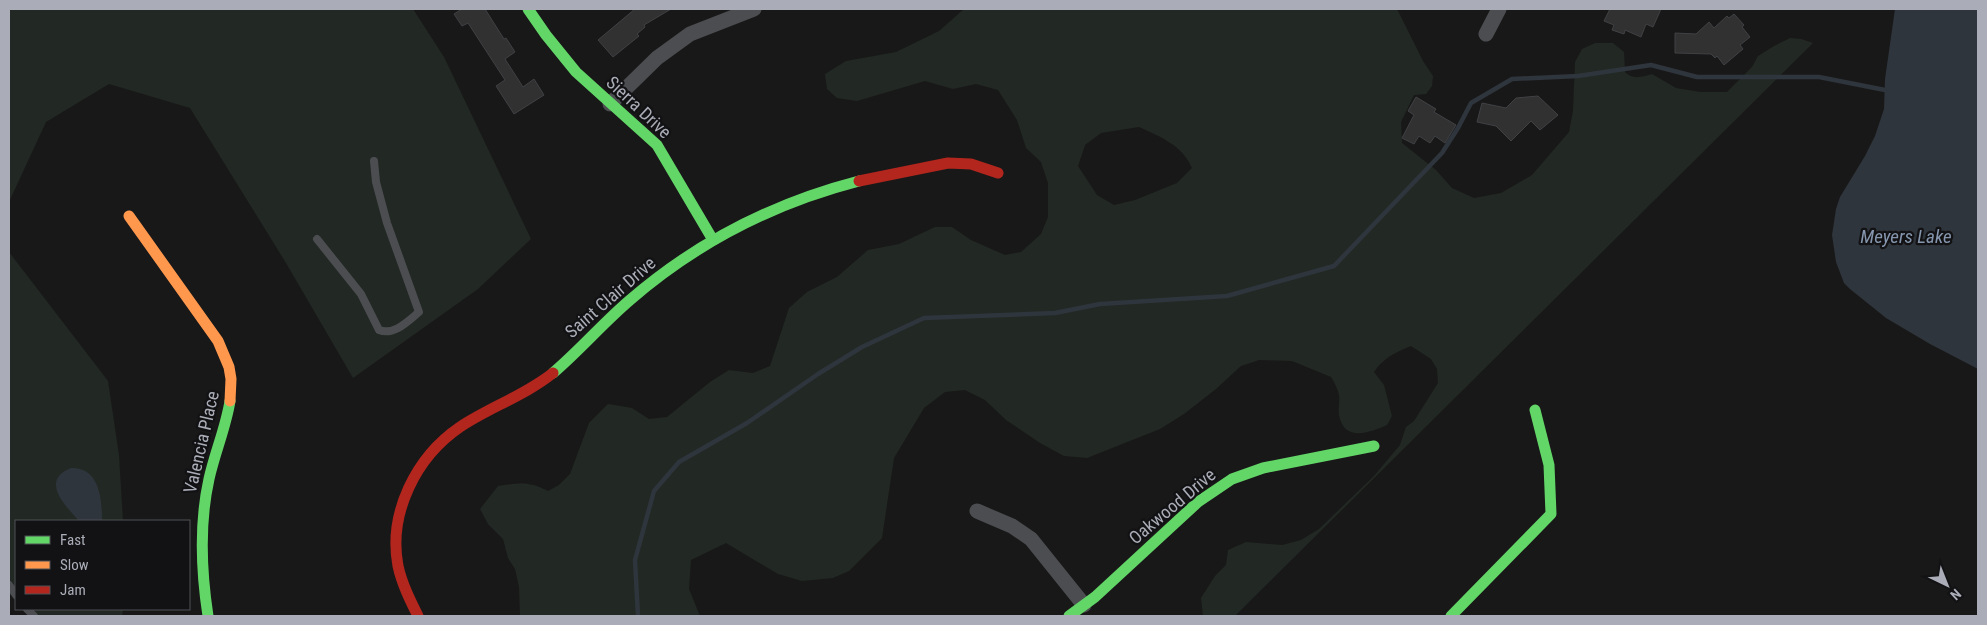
<svg xmlns="http://www.w3.org/2000/svg" width="1987" height="625" viewBox="0 0 1987 625" font-family="'Roboto Condensed',sans-serif">
<rect width="100%" height="100%" fill="#181818"/>
<g fill="#222823" fill-rule="evenodd">
<path d="M 9,9 L 413,9 L 444,57 L 531,239 L 478,289 L 353,378 L 286,263 L 190,108 L 109,84 L 46,122 L 9,202 Z"/>
<path d="M 964,9 L 1397,9 L 1423,61 L 1433,76 L 1432,86 L 1426,94 L 1414,95 L 1401,122 L 1402,143 L 1436,170 L 1452,188 L 1474,198 L 1501,193 L 1532,175 L 1569,132 L 1573,111 L 1575,62 L 1582,49 L 1595,43 L 1613,43 L 1624,52 L 1625,72 C 1633,80 1641,77 1652,74 L 1676,88 L 1700,92 L 1727,92 L 1752,67 L 1758,56 L 1774,46 L 1790,38 L 1801,39 L 1813,43 L 1235,616 L 1203,616 L 1201,598 L 1215,576 L 1226,565 L 1228,550 L 1246,542 L 1282,545 L 1301,540 L 1319,529 L 1374,476 L 1400,445 L 1406,427 L 1414,421 L 1438,383 L 1437,369 L 1431,359 L 1411,346 C 1396,352 1383,358 1374,372 L 1384,385 L 1392,416 L 1387,425 C 1369,433 1344,442 1339,415 C 1338,408 1340,401 1339,395 C 1338,389 1334,382 1331,377 L 1292,361 L 1259,360 L 1241,366 L 1216,389 L 1184,414 L 1160,429 L 1087,458 L 1064,456 L 1040,443 L 1006,420 L 985,400 L 965,390 L 945,392 L 924,408 L 894,458 L 882,538 L 849,571 L 833,578 L 802,581 L 778,574 L 726,543 L 691,560 L 689,589 L 700,616 L 520,616 L 519,587 L 515,569 L 508,558 L 503,539 L 488,524 L 480,509 L 498,486 C 518,483 529,481 548,491 L 559,485 L 570,474 L 589,423 L 608,404 L 632,408 L 649,419 L 667,417 L 710,382 L 729,370 L 753,373 L 770,366 L 789,308 L 807,292 L 837,277 L 868,250 L 899,244 L 935,227 L 952,227 L 971,240 L 1005,255 L 1021,252 L 1041,234 L 1048,217 L 1048,183 L 1041,162 L 1026,148 L 1017,120 L 998,90 L 976,84 L 953,89 L 925,81 L 857,101 L 837,98 L 827,89 L 825,74 L 846,61 L 896,52 L 939,31 ZM 1139,127 C 1161,137 1182,145 1192,168 L 1177,183 L 1135,200 L 1114,205 L 1097,195 L 1078,166 L 1085,145 L 1101,133 Z"/>
<path d="M 9,252 L 108,381 L 119,455 L 123,521 L 16,521 L 16,602 L 9,593 Z"/>
<path d="M 22,609 L 123,609 L 122,616 L 28,616 Z"/>
</g>
<g fill="#2f353c">
<path d="M 1895,9 L 1978,9 L 1978,369 L 1930,344 L 1886,318 L 1850,289 L 1844,283 L 1836,262 L 1832,235 L 1836,209 L 1840,197 L 1865,156 L 1875,136 L 1884,109 L 1885,79 Z"/>
<path d="M 71,468 C 100,467 102,500 102,521 L 79,521 C 66,506 39,481 71,468 Z"/>
</g>
<g fill="none" stroke-linecap="round" stroke-linejoin="round">
<path stroke="#2f353c" stroke-width="4.5" d="M 638,616 L 635,560 L 654,491 L 679,462 L 747,423 L 818,374 L 862,347 L 924,318 L 1055,313 L 1100,304 L 1227,296 L 1334,266 L 1442,153 L 1458,128 L 1471,103 L 1512,79 L 1578,76 L 1651,65 L 1697,77 L 1819,77 L 1885,90"/>
</g>
<g fill="#313132" stroke="#404144">
<path d="M 462,9 L 485,9 L 504,39 L 506,38 L 515,52 L 505,59 L 523,87 L 534,79 L 544,95 L 514,114 L 496,86 L 505,80 L 468,23 L 462,26 L 454,14 Z"/>
<path d="M 635,9 L 671,9 L 644,25 L 645,27 L 637,34 L 639,36 L 613,57 L 598,40 Z"/>
<path d="M 1610,9 L 1661,9 L 1653,27 L 1646,24 L 1641,37 L 1625,30 L 1624,34 L 1612,30 L 1614,25 L 1604,21 Z"/>
<path d="M 1734,14 L 1744,25 L 1742,27 L 1750,37 L 1740,45 L 1743,49 L 1724,65 L 1717,56 L 1715,58 L 1711,54 L 1675,53 L 1675,33 L 1696,34 L 1709,22 L 1714,28 L 1727,16 L 1729,18 Z"/>
<path d="M 1538,96 L 1558,115 L 1540,130 L 1531,121 L 1511,141 L 1496,126 L 1477,122 L 1482,103 L 1506,108 L 1516,98 Z"/>
<path d="M 1416,97 L 1436,109 L 1434,112 L 1456,125 L 1445,143 L 1435,136 L 1430,143 L 1419,136 L 1414,144 L 1402,138 L 1414,115 L 1408,111 Z"/>
</g>
<g fill="none" stroke-linecap="round" stroke-linejoin="round">
<g stroke="#4c4d50" stroke-width="8">
<path d="M 317,239 L 361,294 L 379,330 C 394,336 408,321 419,312 L 387,223 L 376,182 L 374,161"/>
<path d="M 9,585 L 16,595"/>
<path d="M 27,609 L 34,616"/>
</g>
<g stroke="#4c4d50" stroke-width="15">
<path d="M 1486,34 L 1499,9"/>
<path d="M 610,104 L 657,58 L 690,34 L 754,9"/>
<path d="M 977,511 L 1012,526 L 1031,539 L 1084,605"/>
</g>
<g stroke="#63d668" stroke-width="11">
<path d="M 528,9 L 546,35 L 576,72 L 657,145 L 713,240"/>
<path d="M 553,373 C 580,350 603,323 630,300 C 697,242 774,203 859,181"/>
<path d="M 208,616 C 201,570 199,524 209,479 C 215,452 226,427 230,401"/>
<path d="M 1069,616 L 1095,597 L 1198,502 L 1232,479 L 1263,468 L 1374,446"/>
<path d="M 1451,616 L 1551,514 L 1549,465 L 1535,410"/>
</g>
<path stroke="#ff974d" stroke-width="11" d="M 129,216 L 218,341 L 229,367 L 231,379 L 230,401"/>
<g stroke="#b3261e" stroke-width="11">
<path d="M 859,181 L 948,163 L 971,164 L 998,173"/>
<path d="M 418,616 C 410,600 402,584 398,566 C 388,513 416,457 460,427 C 490,407 524,396 553,373"/>
</g>
</g>
<g text-anchor="middle" dominant-baseline="central" stroke-width="4.5" stroke-linejoin="round" paint-order="stroke">
<g font-size="18" fill="#aaadb7" stroke="#121214">
<text transform="translate(639 107) rotate(43)">Sierra Drive</text>
<text transform="translate(610 297) rotate(-41)">Saint Clair Drive</text>
<text transform="translate(201 442) rotate(-77)">Valencia Place</text>
<text transform="translate(1172 506) rotate(-40)">Oakwood Drive</text>
</g>
<g font-size="19" font-style="italic" fill="#8596ae" stroke="#121214">
<text x="1906" y="236">Meyers Lake</text>
</g>
</g>
<rect width="1987" height="625" fill="none" stroke="#aaadb7" stroke-width="20"/>
<rect x="15" y="520" width="175" height="90" fill="#121214" stroke="#4f5055"/>
<rect x="25" y="536" width="25" height="8" fill="#63d668" stroke="#4f5055"/>
<text x="60" y="545" font-size="15" fill="#aaadb7">Fast</text>
<rect x="25" y="561" width="25" height="8" fill="#ff974d" stroke="#4f5055"/>
<text x="60" y="570" font-size="15" fill="#aaadb7">Slow</text>
<rect x="25" y="586" width="25" height="8" fill="#b3261e" stroke="#4f5055"/>
<text x="60" y="595" font-size="15" fill="#aaadb7">Jam</text>
<g transform="translate(1947 585) rotate(137)" stroke="#121214" stroke-width="4" paint-order="stroke">
<path d="M0-4L9 19L0 12L-9 19Z" fill="#aaadb7"/>
<text y="-8" font-size="14" font-weight="bold" text-anchor="middle" fill="#aaadb7">N</text>
</g>
</svg>
